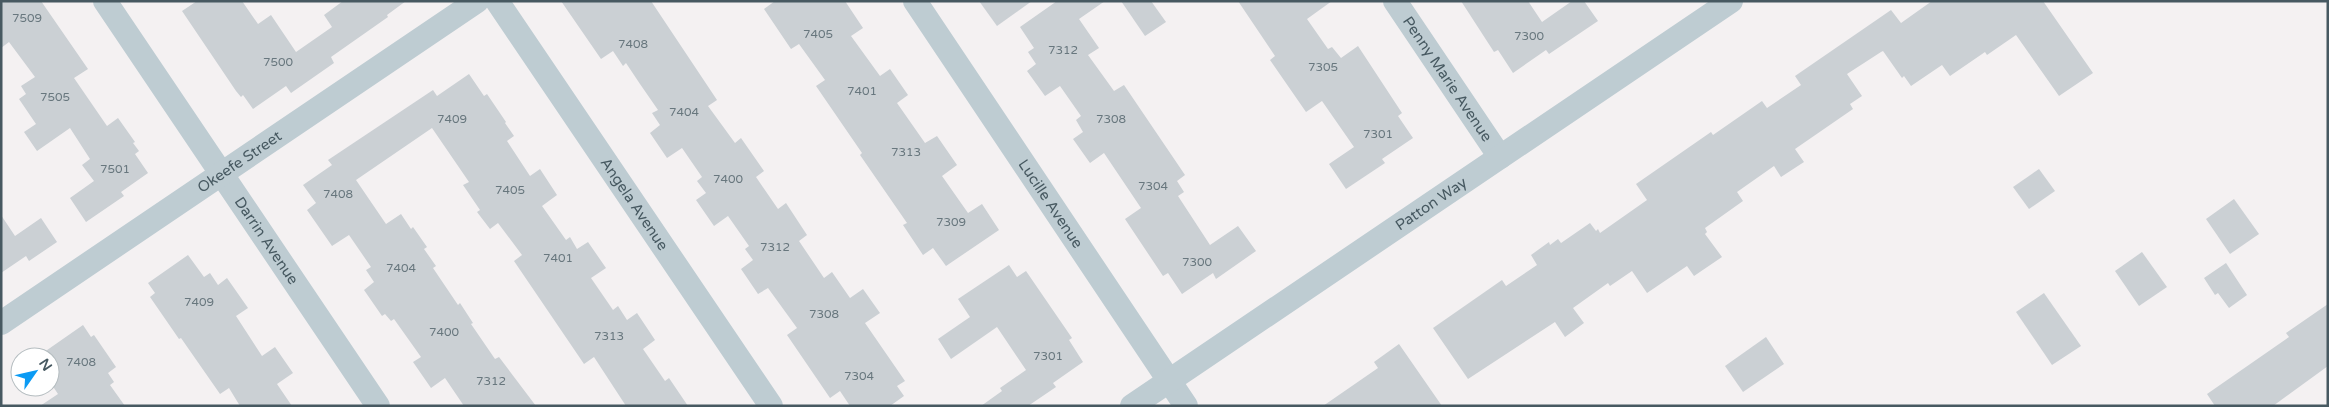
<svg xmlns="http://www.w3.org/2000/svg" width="2329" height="407" viewBox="0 0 2329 407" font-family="'Varela Round',sans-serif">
<rect width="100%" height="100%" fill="#f4f1f2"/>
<g fill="#cbd0d4">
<path d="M 1,1 L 41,1 L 88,69 L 74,78 L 107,126 L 118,118 L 135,142 L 133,143 L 139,151 L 135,154 L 148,173 L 121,192 L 124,196 L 86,222 L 70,198 L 94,181 L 82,165 L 90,159 L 70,128 L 37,151 L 24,132 L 36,124 L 19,99 L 26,94 L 21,86 L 35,77 L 9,42 L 1,48 Z"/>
<path d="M 197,1 L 242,1 L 258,24 L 271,15 L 296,52 L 332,27 L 324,15 L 343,1 L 406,1 L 387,15 L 388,17 L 331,57 L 334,63 L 291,93 L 286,86 L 253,109 L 243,95 L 241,97 L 236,91 L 182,11 Z"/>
<path d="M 561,1 L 651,1 L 717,100 L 708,106 L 735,143 L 741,138 L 764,171 L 756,177 L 778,209 L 786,203 L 807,235 L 799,241 L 824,278 L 832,272 L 850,298 L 863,289 L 880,313 L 865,323 L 905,381 L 897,386 L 904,396 L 890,406 L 850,406 L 840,391 L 830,398 L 787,335 L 797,328 L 768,288 L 758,294 L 741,269 L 753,260 L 745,249 L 749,246 L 728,216 L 714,226 L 696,200 L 706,193 L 697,181 L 702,177 L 682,148 L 667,158 L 650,133 L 660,125 L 652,113 L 658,110 L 640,84 L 626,63 L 623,66 L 613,51 L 601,59 Z"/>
<path d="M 775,1 L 845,1 L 863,28 L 851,36 L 880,76 L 890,69 L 908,95 L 897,103 L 925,143 L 937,136 L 957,165 L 942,176 L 968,213 L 982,204 L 999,230 L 946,266 L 933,248 L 923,255 L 903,225 L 907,223 L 860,155 L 862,153 L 816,86 L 825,80 L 799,44 L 791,49 L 764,9 Z"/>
<path d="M 979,1 L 1032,1 L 997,26 Z"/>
<path d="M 1057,1 L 1105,1 L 1079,19 L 1099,48 L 1088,55 L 1114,91 L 1124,85 L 1185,175 L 1177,181 L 1184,192 L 1178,196 L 1210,245 L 1238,226 L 1256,251 L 1216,279 L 1213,273 L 1182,294 L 1168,273 L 1163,276 L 1125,219 L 1141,208 L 1104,153 L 1090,163 L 1073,139 L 1083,132 L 1076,120 L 1081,116 L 1060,86 L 1045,96 L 1027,71 L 1036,64 L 1028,52 L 1034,48 L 1020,27 Z"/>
<path d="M 1121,1 L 1151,1 L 1166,22 L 1145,36 Z"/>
<path d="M 1238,1 L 1332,1 L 1307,19 L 1328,49 L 1332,47 L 1341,58 L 1358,46 L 1402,113 L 1398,116 L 1413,138 L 1382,159 L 1385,163 L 1346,189 L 1329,164 L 1354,147 L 1322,101 L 1306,112 L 1270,60 L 1275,56 Z"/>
<path d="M 1461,1 L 1528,1 L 1542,22 L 1572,1 L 1584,1 L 1598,21 L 1549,54 L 1546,50 L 1513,73 L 1498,50 L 1494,52 Z"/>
<path d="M 1932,1 L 2043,1 L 2093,73 L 2059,96 L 2016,35 L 1987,55 L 1985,52 L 1950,76 L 1942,65 L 1911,86 L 1904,76 L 1902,78 L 1883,51 L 1881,52 L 1847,74 L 1862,96 L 1850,104 L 1853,109 L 1795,149 L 1804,162 L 1781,177 L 1774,166 L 1737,192 L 1743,201 L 1705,228 L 1707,232 L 1705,234 L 1722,257 L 1694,276 L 1687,266 L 1647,293 L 1632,271 L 1610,286 L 1608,283 L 1573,308 L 1584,323 L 1565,337 L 1555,322 L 1468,379 L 1433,328 L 1502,280 L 1506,286 L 1537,265 L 1531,255 L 1549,242 L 1550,245 L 1558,239 L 1561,243 L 1590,223 L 1596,231 L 1598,229 L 1600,233 L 1647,200 L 1636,184 L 1711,132 L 1713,135 L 1762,101 L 1767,108 L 1801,85 L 1795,76 L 1891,10 L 1901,23 Z"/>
<path d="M 469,74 L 484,96 L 487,94 L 506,122 L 505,123 L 514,136 L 507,141 L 530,176 L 540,169 L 557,195 L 542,206 L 566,240 L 570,237 L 577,249 L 588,242 L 606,268 L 591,278 L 613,310 L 618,306 L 627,320 L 637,313 L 655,340 L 643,349 L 665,381 L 669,378 L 688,406 L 626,406 L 594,357 L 584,364 L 514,261 L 522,255 L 498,223 L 490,229 L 477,212 L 480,210 L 463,185 L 469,182 L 432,128 L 356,180 L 386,224 L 401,214 L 411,229 L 413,227 L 427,247 L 424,249 L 436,266 L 433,268 L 458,305 L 460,303 L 473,323 L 471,324 L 495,359 L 499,357 L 536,406 L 464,406 L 445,378 L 431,388 L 413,362 L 421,357 L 394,319 L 391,321 L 385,314 L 382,316 L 364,290 L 374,282 L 366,270 L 371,267 L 349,235 L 332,246 L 307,210 L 316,203 L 303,185 L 332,165 L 328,160 L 433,90 L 437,96 Z"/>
<path d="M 2039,169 L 2055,191 L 2029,209 L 2013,187 Z"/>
<path d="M 2234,199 L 2259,234 L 2230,254 L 2206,219 Z"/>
<path d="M 1,215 L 15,236 L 41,218 L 57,242 L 29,261 L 26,256 L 1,273 Z"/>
<path d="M 2142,252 L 2167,287 L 2139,306 L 2115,271 Z"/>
<path d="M 188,255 L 204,277 L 210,273 L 218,285 L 227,278 L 248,308 L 236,316 L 262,356 L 275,347 L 293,373 L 277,384 L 292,406 L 240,406 L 229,388 L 220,394 L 181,338 L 179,339 L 150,297 L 155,293 L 148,283 Z"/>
<path d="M 2226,263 L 2247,295 L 2229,308 L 2218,293 L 2215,295 L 2204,278 Z"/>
<path d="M 1009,265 L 1017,277 L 1026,271 L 1072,338 L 1069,340 L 1083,362 L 1053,383 L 1056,387 L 1028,406 L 981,406 L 1002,391 L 1000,388 L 1026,370 L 997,327 L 951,359 L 938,339 L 970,317 L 958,299 Z"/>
<path d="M 2044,293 L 2081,346 L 2052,365 L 2016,312 Z"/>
<path d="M 2328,304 L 2328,366 L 2273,406 L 2215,406 L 2207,394 L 2289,337 L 2286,333 Z"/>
<path d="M 83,325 L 91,337 L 94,335 L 116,367 L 108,373 L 114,382 L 110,385 L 125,406 L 40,406 L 58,394 L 50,382 L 50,357 L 42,357 L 40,355 Z"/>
<path d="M 1766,337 L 1784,364 L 1743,392 L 1725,366 Z"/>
<path d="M 1399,344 L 1442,406 L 1323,406 L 1378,368 L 1374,362 Z"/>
</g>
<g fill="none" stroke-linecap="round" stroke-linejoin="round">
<g stroke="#beccd2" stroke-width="24">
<path id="s1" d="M 105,1 L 378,406"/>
<path id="s2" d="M 497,1 L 771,406"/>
<path id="s3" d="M 915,1 L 1186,406"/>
<path id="s4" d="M 1395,1 L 1500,157"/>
<path id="s5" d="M 1,323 L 477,1"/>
<path id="s6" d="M 1132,406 L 1731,1"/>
</g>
</g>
<g text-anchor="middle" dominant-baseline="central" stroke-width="5" stroke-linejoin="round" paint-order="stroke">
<g font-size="12" fill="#68777e">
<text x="27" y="18">7509</text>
<text x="818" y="34">7405</text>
<text x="1529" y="36">7300</text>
<text x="633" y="44">7408</text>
<text x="1063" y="50">7312</text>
<text x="278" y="62">7500</text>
<text x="1323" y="67">7305</text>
<text x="862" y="91">7401</text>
<text x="55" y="97">7505</text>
<text x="684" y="112">7404</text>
<text x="452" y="119">7409</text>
<text x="1111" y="119">7308</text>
<text x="1378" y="134">7301</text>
<text x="906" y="152">7313</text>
<text x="115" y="169">7501</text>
<text x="728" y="179">7400</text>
<text x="1153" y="186">7304</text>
<text x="510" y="190">7405</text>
<text x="338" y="194">7408</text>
<text x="951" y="222">7309</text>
<text x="775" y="247">7312</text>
<text x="558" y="258">7401</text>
<text x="1197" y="262">7300</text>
<text x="401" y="268">7404</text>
<text x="199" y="302">7409</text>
<text x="824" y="314">7308</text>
<text x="444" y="332">7400</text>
<text x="609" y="336">7313</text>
<text x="1048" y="356">7301</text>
<text x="81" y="362">7408</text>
<text x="859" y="376">7304</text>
<text x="491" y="381">7312</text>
</g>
<g font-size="15" fill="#475961" stroke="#fff">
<text stroke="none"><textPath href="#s4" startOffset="94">Penny Marie Avenue</textPath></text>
<text stroke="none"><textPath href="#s5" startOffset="288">Okeefe Street</textPath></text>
<text stroke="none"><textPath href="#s6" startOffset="361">Patton Way</textPath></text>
<text stroke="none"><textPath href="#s2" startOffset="245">Angela Avenue</textPath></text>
<text stroke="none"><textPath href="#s3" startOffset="244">Lucille Avenue</textPath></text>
<text stroke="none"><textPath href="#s1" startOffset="289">Darrin Avenue</textPath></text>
</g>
</g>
<rect width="2329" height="407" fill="none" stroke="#475961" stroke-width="5"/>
<g transform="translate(35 372) rotate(56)"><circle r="24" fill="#ffffff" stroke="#b5bdc0"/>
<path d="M0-4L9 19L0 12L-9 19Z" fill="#0b9bf4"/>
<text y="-8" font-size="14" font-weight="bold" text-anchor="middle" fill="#475961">N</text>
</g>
</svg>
